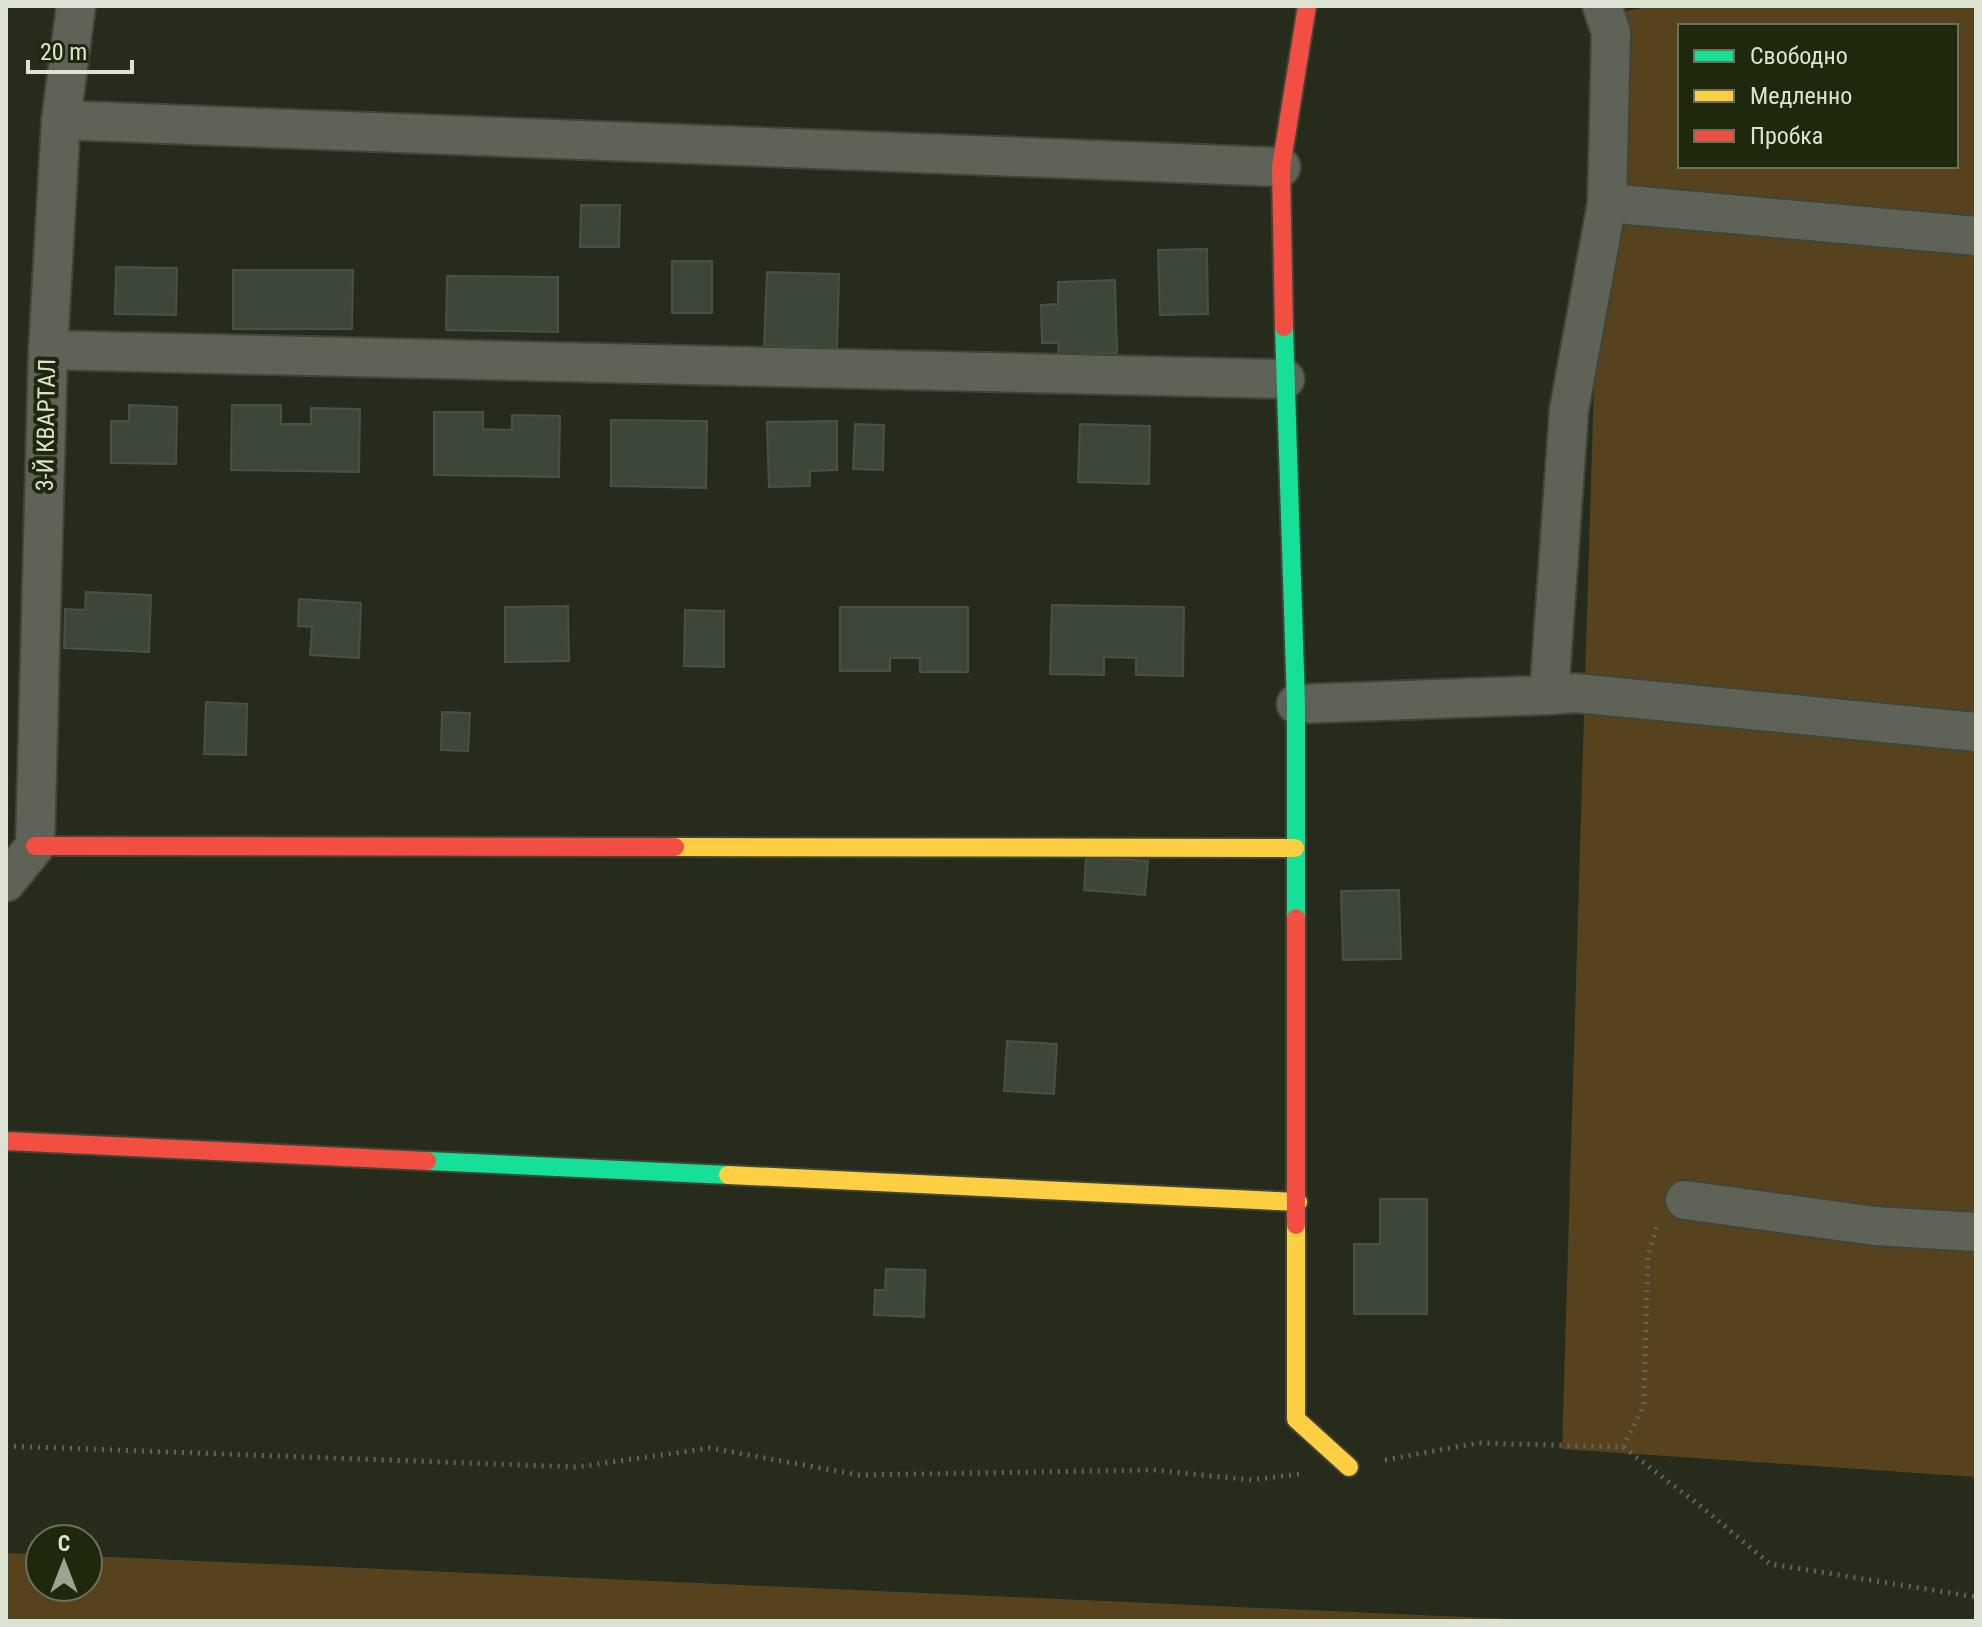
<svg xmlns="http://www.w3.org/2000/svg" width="1982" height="1627" viewBox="0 0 1982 1627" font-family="'Roboto Condensed',sans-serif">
<rect width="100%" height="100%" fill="#262b1c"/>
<g fill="#56421c" fill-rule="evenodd">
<path d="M 1653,6 L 1976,6 L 1976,1477 L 1562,1449 L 1605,15 ZM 1680,26 L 1956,26 L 1956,166 L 1680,166 Z"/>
<path d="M 6,1553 L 40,1554 L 40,1587 L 88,1587 L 88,1556 L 1557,1621 L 6,1621 Z"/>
</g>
<g fill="#3d4739" stroke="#495045" stroke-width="2">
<path d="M 581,205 L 620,205 L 619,247 L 580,247 Z"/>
<path d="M 1207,249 L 1208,314 L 1160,315 L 1158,250 Z"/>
<rect x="672" y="261" width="40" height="52"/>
<path d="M 116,267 L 177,268 L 176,315 L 115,314 Z"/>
<path d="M 233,270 L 353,270 L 352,329 L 233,329 Z"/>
<path d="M 767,272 L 839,274 L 837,348 L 764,346 Z"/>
<path d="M 447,276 L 558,277 L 558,332 L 446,330 Z"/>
<path d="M 1115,280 L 1117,353 L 1059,355 L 1058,343 L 1042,343 L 1041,305 L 1058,304 L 1058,282 Z"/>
<path d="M 129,405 L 177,407 L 176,464 L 111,463 L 111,421 L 129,421 Z"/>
<path d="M 232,405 L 281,405 L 281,424 L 311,424 L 311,408 L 360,409 L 359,472 L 231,470 Z"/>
<path d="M 434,412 L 483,412 L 483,429 L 512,430 L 512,415 L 560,416 L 559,477 L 434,475 Z"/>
<path d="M 611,420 L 707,421 L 706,488 L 611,486 Z"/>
<path d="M 837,421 L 837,470 L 810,471 L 810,486 L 769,487 L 767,422 Z"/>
<path d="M 855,424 L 884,425 L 883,470 L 853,469 Z"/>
<path d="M 1080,424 L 1150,426 L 1149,484 L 1078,482 Z"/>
<path d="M 86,592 L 151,595 L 149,652 L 64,648 L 65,609 L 85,610 Z"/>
<path d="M 299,599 L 361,603 L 359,658 L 310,655 L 312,627 L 298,626 Z"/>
<path d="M 1052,605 L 1184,607 L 1183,676 L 1136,675 L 1136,658 L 1104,657 L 1104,675 L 1050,674 Z"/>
<path d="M 568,606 L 569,661 L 505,662 L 505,607 Z"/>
<path d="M 840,607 L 968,607 L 968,672 L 920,672 L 920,658 L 890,658 L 890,671 L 840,671 Z"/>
<path d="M 685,610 L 724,611 L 724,667 L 684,666 Z"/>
<path d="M 206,702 L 247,704 L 246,755 L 204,754 Z"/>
<path d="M 442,712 L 470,713 L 468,751 L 441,750 Z"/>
<path d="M 1086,857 L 1148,861 L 1145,895 L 1084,890 Z"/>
<path d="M 1399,890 L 1401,959 L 1343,960 L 1341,891 Z"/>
<path d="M 1007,1041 L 1057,1044 L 1054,1094 L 1004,1091 Z"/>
<path d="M 1380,1199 L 1427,1199 L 1427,1314 L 1354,1314 L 1354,1244 L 1380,1244 Z"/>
<path d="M 886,1269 L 925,1270 L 924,1317 L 874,1315 L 875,1290 L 885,1290 Z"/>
</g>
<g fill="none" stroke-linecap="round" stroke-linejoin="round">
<g stroke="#404538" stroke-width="42">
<g id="street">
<path d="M 61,120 L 1281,167"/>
<path d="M 1607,203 L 1976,236"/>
<path d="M 48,350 L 1285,379"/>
<path d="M 1549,695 L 1576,693 L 1976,732"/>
<path d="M 1296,704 L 1549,695 L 1569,410 L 1607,203 L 1611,32 L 1602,6"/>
<path d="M 6,882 L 35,846 L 48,350 L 61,120 L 76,6"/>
<path d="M 1685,1200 L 1875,1226 L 1976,1232"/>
</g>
</g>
<g stroke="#404538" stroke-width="22">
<g id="fast">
<path d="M 1284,327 L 1296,704 L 1296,918"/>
<path d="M 427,1161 L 728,1175"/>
</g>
</g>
<g stroke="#404538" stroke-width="22">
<g id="slow">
<path d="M 675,847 L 1295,848"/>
<path d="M 728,1175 L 1298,1202"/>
<path d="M 1296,1225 L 1296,1419 L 1349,1467"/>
</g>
</g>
<g stroke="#404538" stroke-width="22">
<g id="jam">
<path d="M 1284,327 L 1281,167 L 1307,6"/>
<path d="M 35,846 L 675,847"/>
<path d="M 1296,918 L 1296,1225"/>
<path d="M 6,1141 L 427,1161"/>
</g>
</g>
<g stroke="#61655a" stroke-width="5" stroke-dasharray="2 6" stroke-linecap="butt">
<path d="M 6,1446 L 577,1467 L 710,1448 L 859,1475 L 1153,1470 L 1252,1480 L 1300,1474"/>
<path d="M 1623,1447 L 1644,1405 L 1648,1254 L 1658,1223"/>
<path d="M 1385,1460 L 1478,1443 L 1623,1447 L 1703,1508 L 1770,1564 L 1976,1597"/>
</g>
<use href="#street" stroke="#5e6257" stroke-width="38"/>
<use href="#fast" stroke="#16e098" stroke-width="18"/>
<use href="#slow" stroke="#ffcf43" stroke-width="18"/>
<use href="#jam" stroke="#f24e42" stroke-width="18"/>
</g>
<g text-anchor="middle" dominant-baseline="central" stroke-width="8" stroke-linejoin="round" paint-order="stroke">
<g font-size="24" fill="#dce3d2" stroke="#1f270d">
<text transform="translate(46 425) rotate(-89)">3-Й КВАРТАЛ</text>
</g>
</g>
<rect width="1982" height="1627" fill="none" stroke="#dce3d2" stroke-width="16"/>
<rect x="1678" y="24" width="280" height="144" fill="#1f270d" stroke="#6b725c" stroke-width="2"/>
<rect x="1694" y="50" width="40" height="12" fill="#16e098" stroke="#6b725c" stroke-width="2"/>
<text x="1750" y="64" font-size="24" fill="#dce3d2">Свободно</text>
<rect x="1694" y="90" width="40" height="12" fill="#ffcf43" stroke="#6b725c" stroke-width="2"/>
<text x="1750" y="104" font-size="24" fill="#dce3d2">Медленно</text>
<rect x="1694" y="130" width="40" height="12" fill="#f24e42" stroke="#6b725c" stroke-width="2"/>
<text x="1750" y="144" font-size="24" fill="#dce3d2">Пробка</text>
<g transform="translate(64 1563)"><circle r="38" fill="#1f270d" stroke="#6b725c" stroke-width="2"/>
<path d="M0-6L14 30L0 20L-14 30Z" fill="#9ca392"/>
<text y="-12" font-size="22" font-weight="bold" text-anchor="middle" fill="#dce3d2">С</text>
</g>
<path d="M28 60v12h104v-12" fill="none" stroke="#dce3d2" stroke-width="4"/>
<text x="40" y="60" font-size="24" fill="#dce3d2" stroke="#1f270d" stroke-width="6" paint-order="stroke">20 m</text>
</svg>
